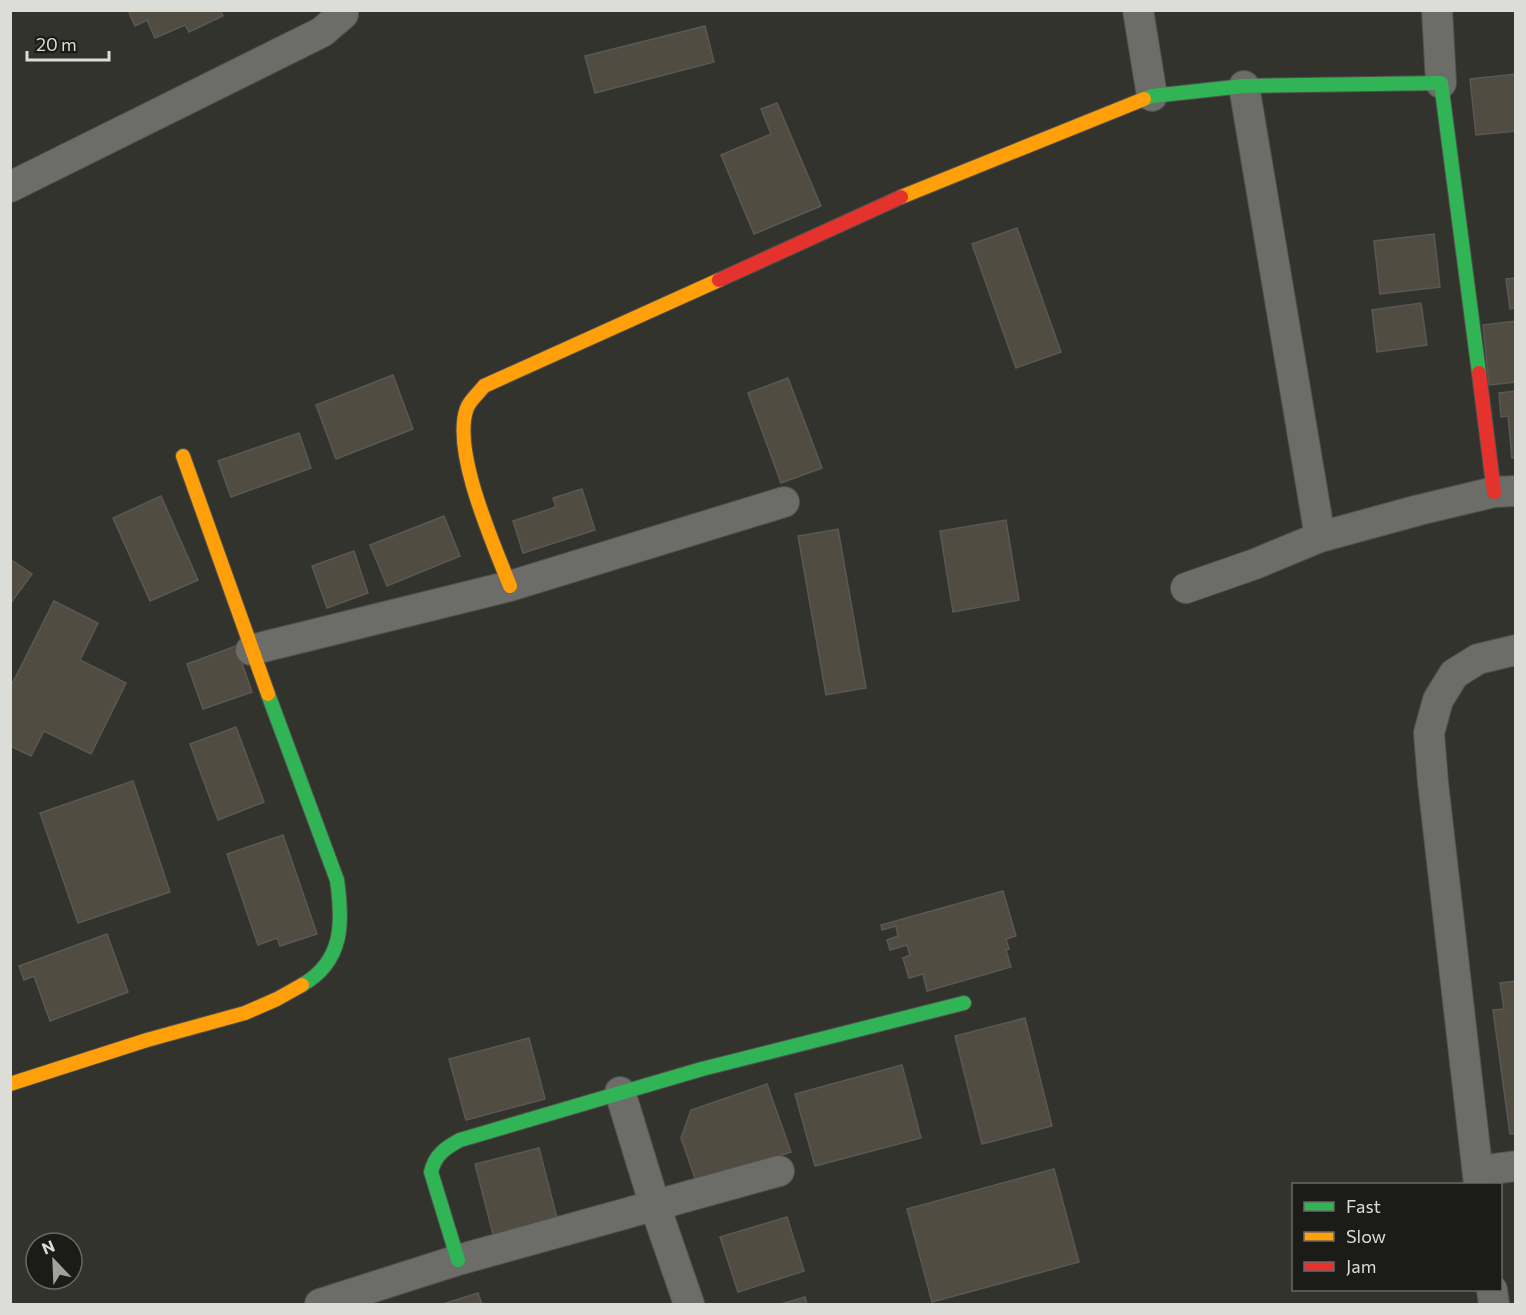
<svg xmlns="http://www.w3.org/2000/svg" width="1526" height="1315" viewBox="0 0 1526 1315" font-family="Commissioner,sans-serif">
<rect width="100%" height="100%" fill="#33332e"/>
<g fill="#514c41" stroke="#5a5854" stroke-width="1.5">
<path d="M 128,10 L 220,10 L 223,16 L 189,32 L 185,25 L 155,38 L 147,20 L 135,26 Z"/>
<path d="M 705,26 L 714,62 L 595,93 L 585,56 Z"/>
<path d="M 1516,74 L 1516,131 L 1476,135 L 1470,79 Z"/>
<path d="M 777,103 L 821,206 L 754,234 L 721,155 L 771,134 L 761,109 Z"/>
<path d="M 1017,228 L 1061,352 L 1016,368 L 972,244 Z"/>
<path d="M 1434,234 L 1440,287 L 1380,294 L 1374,241 Z"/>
<path d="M 1516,278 L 1516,308 L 1510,309 L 1506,279 Z"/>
<path d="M 1421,303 L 1427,345 L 1377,352 L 1372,310 Z"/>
<path d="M 1516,321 L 1516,382 L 1489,385 L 1483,325 Z"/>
<path d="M 393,375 L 413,429 L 336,459 L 316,405 Z"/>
<path d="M 788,378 L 822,468 L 781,483 L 748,393 Z"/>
<path d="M 1516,391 L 1516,458 L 1512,458 L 1508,416 L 1501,417 L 1499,393 Z"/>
<path d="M 299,433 L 311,468 L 231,497 L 218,461 Z"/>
<path d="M 582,489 L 595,530 L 523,553 L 513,521 L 556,507 L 553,498 Z"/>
<path d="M 161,496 L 198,580 L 150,601 L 113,518 Z"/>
<path d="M 444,516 L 460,556 L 387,586 L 370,545 Z"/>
<path d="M 1006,520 L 1019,600 L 953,612 L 940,531 Z"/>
<path d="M 838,529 L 866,688 L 826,695 L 798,536 Z"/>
<path d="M 354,551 L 368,593 L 327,608 L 312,566 Z"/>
<path d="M 10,559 L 32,574 L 10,604 Z"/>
<path d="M 54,601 L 98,623 L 80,660 L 126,683 L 91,754 L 44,731 L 31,756 L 10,746 L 10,688 Z"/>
<path d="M 236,646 L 252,692 L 203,709 L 187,664 Z"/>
<path d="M 236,727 L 264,802 L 218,820 L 190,744 Z"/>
<path d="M 133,781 L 170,892 L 78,923 L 40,813 Z"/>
<path d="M 283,835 L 317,934 L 280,946 L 277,938 L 258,945 L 227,854 Z"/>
<path d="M 1003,891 L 1016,936 L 1006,939 L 1009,949 L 1006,950 L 1011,967 L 927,991 L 923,974 L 909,978 L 903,958 L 910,955 L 907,945 L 890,950 L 887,940 L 898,936 L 896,926 L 882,930 L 881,925 Z"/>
<path d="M 107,934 L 128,992 L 50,1021 L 34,976 L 24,980 L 19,966 Z"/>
<path d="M 1516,981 L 1516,1134 L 1510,1134 L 1493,1010 L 1504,1009 L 1500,983 Z"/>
<path d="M 1025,1018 L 1052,1126 L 982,1144 L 955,1036 Z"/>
<path d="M 529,1038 L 545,1099 L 466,1120 L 449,1059 Z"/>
<path d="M 902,1065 L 921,1138 L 815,1166 L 795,1094 Z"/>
<path d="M 767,1084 L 791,1152 L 697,1184 L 681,1138 L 691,1110 Z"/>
<path d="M 539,1148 L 559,1226 L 495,1242 L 475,1164 Z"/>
<path d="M 1054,1169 L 1079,1262 L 932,1302 L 907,1209 Z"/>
<path d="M 787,1217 L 804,1271 L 738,1292 L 720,1237 Z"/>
<path d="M 478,1293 L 482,1304 L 443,1304 Z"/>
<path d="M 805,1297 L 807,1304 L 781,1304 Z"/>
</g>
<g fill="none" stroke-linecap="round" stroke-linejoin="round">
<g stroke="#51514d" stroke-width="32">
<g id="street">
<path d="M 1138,10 L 1152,96"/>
<path d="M 1437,10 L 1441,83"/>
<path d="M 1244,86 L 1320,537"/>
<path d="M 10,187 L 322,32 L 343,14 L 343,10"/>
<path d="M 1186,588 L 1255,564 L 1320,537 L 1419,510 L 1494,492 L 1516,491"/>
<path d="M 251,650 L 510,586 L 784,502"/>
<path d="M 620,1092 L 655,1206 L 689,1304"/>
<path d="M 1478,1171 L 1516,1166"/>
<path d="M 1479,1184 L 1433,783 L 1429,733 L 1438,700 L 1454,674 L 1478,659 L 1516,650"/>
<path d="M 1492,1290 L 1494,1304"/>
<path d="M 320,1304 L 458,1260 L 779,1171"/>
</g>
</g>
<g stroke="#51514d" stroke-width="16">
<g id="fast">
<path d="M 1144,99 L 1152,96 L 1244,86 L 1441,83 L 1479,373"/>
<path d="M 268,694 L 337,880 C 343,922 344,961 302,985"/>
<path d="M 458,1260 L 431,1172 C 435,1155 445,1148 460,1140 L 702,1069 L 964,1003"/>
</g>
</g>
<g stroke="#51514d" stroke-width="16">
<g id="slow">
<path d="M 901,197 L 1144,99"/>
<path d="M 183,456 L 268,694"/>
<path d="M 510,586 C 494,545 451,450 467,408 C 470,400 479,393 484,386 L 719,280"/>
<path d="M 10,1084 L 147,1040 L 245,1013 L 277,999 L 302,985"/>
</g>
</g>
<g stroke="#51514d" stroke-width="16">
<g id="jam">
<path d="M 719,280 L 901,197"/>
<path d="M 1479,373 L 1494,492"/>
</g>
</g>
<use href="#street" stroke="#6c6c69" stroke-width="30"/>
<use href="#fast" stroke="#30b455" stroke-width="14"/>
<use href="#slow" stroke="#ff9f0a" stroke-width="14"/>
<use href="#jam" stroke="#e5322d" stroke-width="14"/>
</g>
<rect width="1526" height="1315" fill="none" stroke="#dcddd8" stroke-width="24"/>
<rect x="1292" y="1183" width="210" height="108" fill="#1b1c18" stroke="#686965" stroke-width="1.5"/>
<rect x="1304" y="1202" width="30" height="9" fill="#30b455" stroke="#686965" stroke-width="1.5"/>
<text x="1346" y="1213" font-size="18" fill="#dcddd8">Fast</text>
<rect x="1304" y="1232" width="30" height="9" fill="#ff9f0a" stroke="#686965" stroke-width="1.5"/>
<text x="1346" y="1243" font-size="18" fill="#dcddd8">Slow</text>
<rect x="1304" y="1262" width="30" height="9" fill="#e5322d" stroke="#686965" stroke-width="1.5"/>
<text x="1346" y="1273" font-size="18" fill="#dcddd8">Jam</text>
<g transform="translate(54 1261) rotate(337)"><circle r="28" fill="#1b1c18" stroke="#686965" stroke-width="1.5"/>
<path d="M0-4.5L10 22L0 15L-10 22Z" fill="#a1a29c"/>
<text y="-9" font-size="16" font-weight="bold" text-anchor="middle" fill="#dcddd8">N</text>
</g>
<path d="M27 51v9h82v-9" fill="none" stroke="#dcddd8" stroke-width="3"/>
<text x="36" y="51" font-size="18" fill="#dcddd8" stroke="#1b1c18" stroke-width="4.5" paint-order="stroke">20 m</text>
</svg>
